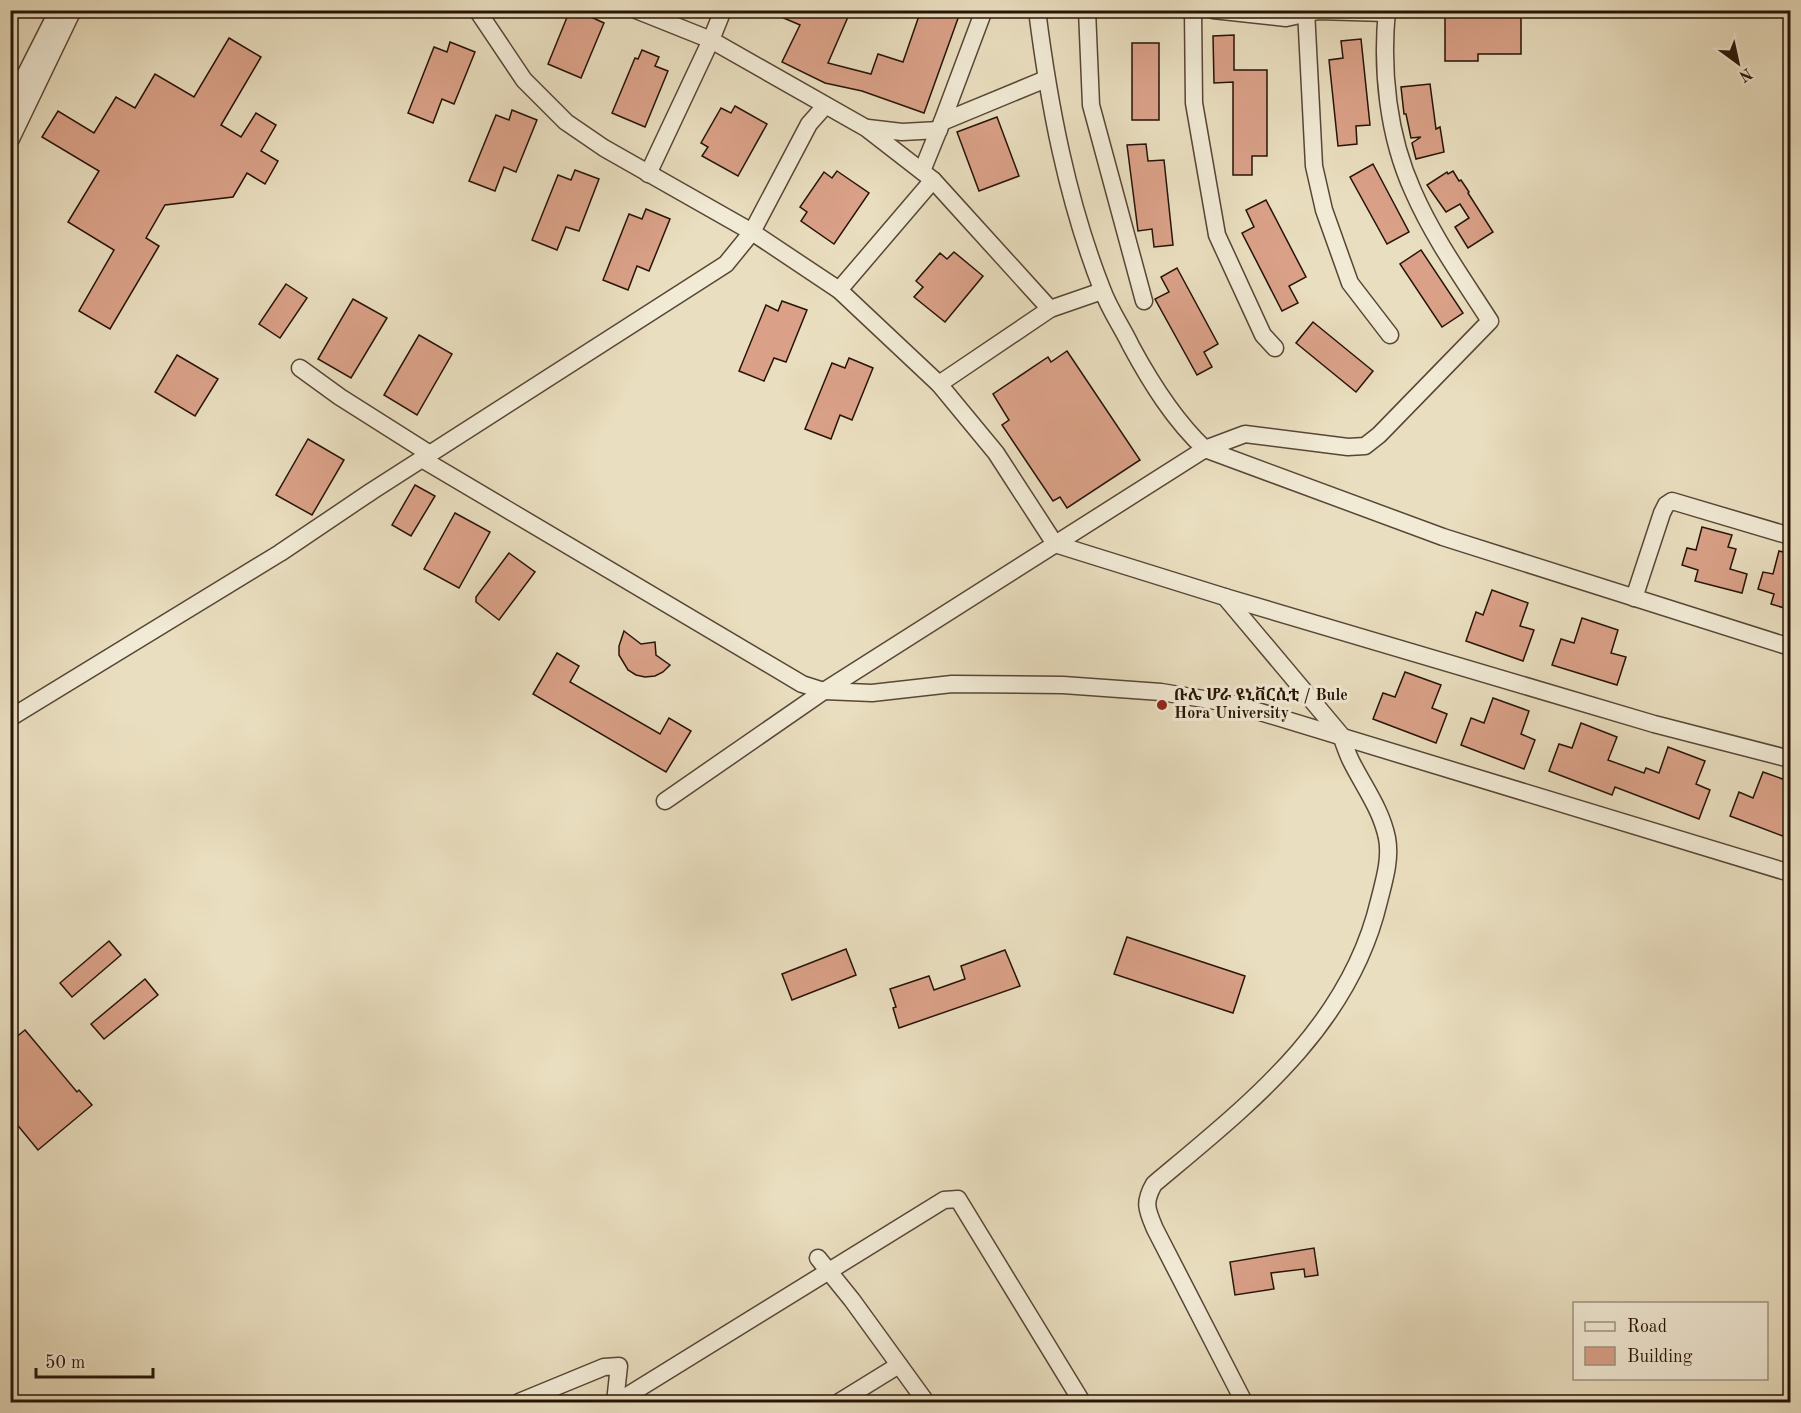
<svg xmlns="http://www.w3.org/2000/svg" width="1801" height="1413" viewBox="0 0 1801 1413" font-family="'Old Standard TT','Noto Serif Ethiopic',serif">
<rect width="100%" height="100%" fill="#e9debf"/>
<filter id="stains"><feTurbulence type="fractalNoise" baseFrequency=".00333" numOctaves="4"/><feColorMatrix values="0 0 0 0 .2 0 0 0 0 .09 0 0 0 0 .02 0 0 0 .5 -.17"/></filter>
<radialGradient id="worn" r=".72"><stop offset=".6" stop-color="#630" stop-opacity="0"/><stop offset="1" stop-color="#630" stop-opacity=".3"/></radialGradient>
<g fill="#daa188" stroke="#271307" stroke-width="1.5">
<path d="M 570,10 L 594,10 L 591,17 L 604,23 L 581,78 L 548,64 Z"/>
<path d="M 765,10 L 851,10 L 828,63 L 871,74 L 878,54 L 903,62 L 921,10 L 961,10 L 924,113 L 862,91 L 825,83 L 782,62 L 800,25 Z"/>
<path d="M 1445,10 L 1521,10 L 1521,54 L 1478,54 L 1478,61 L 1445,61 Z"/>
<path d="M 1234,35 L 1234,70 L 1267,70 L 1267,156 L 1252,156 L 1252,175 L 1233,175 L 1233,82 L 1214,83 L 1213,36 Z"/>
<path d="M 229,38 L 261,57 L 221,125 L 241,137 L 256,113 L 276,125 L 261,151 L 278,161 L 265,184 L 247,173 L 233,197 L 165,205 L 146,238 L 159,246 L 110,329 L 79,311 L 114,250 L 68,222 L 99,171 L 42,137 L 58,111 L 94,133 L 116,97 L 135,108 L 155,74 L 194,97 Z"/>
<path d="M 1361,39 L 1370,125 L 1356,126 L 1357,144 L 1338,146 L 1329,60 L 1343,58 L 1341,41 Z"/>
<path d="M 450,42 L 475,52 L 454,104 L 442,99 L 433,123 L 408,113 L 434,47 L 447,52 Z"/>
<rect x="1132" y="43" width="27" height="77"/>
<path d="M 642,50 L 659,57 L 655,66 L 668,71 L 645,127 L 612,113 L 635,58 L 638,59 Z"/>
<path d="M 1430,84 L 1436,129 L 1440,127 L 1444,152 L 1416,159 L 1412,143 L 1421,137 L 1411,138 L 1406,114 L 1404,114 L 1401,87 Z"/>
<path d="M 735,106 L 767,124 L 738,176 L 702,156 L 708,147 L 701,143 L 721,108 L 731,113 Z"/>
<path d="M 512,110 L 537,120 L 516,172 L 504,167 L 495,191 L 469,181 L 496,115 L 509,120 Z"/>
<path d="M 997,117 L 1019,176 L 979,191 L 957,132 Z"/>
<path d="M 1146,144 L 1148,161 L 1164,160 L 1173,245 L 1154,247 L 1152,229 L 1138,231 L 1127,145 Z"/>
<path d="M 1373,164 L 1409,232 L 1387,244 L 1350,177 Z"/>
<path d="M 575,170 L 599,179 L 579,231 L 566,227 L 557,250 L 532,240 L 558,175 L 571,180 Z"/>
<path d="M 837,171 L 869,193 L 834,244 L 801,221 L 807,212 L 800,207 L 824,172 L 832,178 Z"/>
<path d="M 1453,171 L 1459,181 L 1461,180 L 1469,192 L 1468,193 L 1493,232 L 1468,248 L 1455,227 L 1469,218 L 1460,204 L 1446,212 L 1427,185 L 1447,172 L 1448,174 Z"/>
<path d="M 1266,200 L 1306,277 L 1289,286 L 1298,303 L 1282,311 L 1242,233 L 1254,227 L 1246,210 Z"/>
<path d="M 646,209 L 670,219 L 649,271 L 637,266 L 628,290 L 603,280 L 629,214 L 642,219 Z"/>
<path d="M 1421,250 L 1463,313 L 1442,327 L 1400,264 Z"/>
<path d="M 954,252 L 983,276 L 945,322 L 914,297 L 923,287 L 916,281 L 940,253 L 947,259 Z"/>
<path d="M 1177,268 L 1218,344 L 1204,352 L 1212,367 L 1197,375 L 1155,299 L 1169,292 L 1161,277 Z"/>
<path d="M 286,284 L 307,298 L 280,338 L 259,324 Z"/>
<path d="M 353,299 L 387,318 L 351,378 L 318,359 Z"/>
<path d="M 782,301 L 807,310 L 786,362 L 774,358 L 764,381 L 739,371 L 766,305 L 778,311 Z"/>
<path d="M 1313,322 L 1373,371 L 1356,392 L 1296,343 Z"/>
<path d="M 419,335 L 452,354 L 417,415 L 384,395 Z"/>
<path d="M 1067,351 L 1140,460 L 1067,508 L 1060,497 L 1053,501 L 1002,425 L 1009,420 L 993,394 L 1048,357 L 1051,362 Z"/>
<path d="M 177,355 L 218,379 L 195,416 L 155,392 Z"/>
<path d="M 849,358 L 873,368 L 852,420 L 840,415 L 831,439 L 805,429 L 832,363 L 845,368 Z"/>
<path d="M 308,439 L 344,460 L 312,515 L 276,495 Z"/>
<path d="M 415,485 L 435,496 L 411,536 L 392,525 Z"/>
<path d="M 455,513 L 490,532 L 459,588 L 424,569 Z"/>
<path d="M 1702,527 L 1732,535 L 1728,547 L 1736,549 L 1730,569 L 1747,574 L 1742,593 L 1695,581 L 1698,570 L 1682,565 L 1687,548 L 1696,550 Z"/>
<path d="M 1779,551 L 1791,554 L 1791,610 L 1771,604 L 1774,594 L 1758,589 L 1763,572 L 1773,574 Z"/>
<path d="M 509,553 L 535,572 L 499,620 L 476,602 L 476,597 Z"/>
<path d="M 1492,590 L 1528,603 L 1520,626 L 1534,630 L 1523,661 L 1466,641 L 1476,612 L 1483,615 Z"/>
<path d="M 1582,618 L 1618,630 L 1611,653 L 1626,657 L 1617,685 L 1552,665 L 1561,639 L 1574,643 Z"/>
<path d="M 624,631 L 641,644 L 655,642 L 656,655 L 670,665 L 663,672 L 655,676 L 645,677 L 636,675 L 628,670 L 619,655 L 619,646 Z"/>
<path d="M 557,653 L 579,666 L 570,682 L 660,734 L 669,718 L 691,731 L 666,772 L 533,694 Z"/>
<path d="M 1405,672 L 1441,685 L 1432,708 L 1447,714 L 1436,743 L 1373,719 L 1383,693 L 1395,697 Z"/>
<path d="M 1493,698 L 1529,711 L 1521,734 L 1535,740 L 1524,769 L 1461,745 L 1471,718 L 1484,723 Z"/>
<path d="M 1581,723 L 1617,737 L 1608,760 L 1644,773 L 1646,768 L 1659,773 L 1668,747 L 1705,761 L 1696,784 L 1710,790 L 1699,819 L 1615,787 L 1612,795 L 1549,771 L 1559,744 L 1572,748 Z"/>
<path d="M 1763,772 L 1791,782 L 1791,792 L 1785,806 L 1791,809 L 1791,831 L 1788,838 L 1730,816 L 1739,792 L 1753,798 Z"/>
<path d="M 1127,937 L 1245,976 L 1233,1013 L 1114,974 Z"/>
<path d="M 109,941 L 121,955 L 72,997 L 60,983 Z"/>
<path d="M 846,949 L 856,975 L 792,1000 L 782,974 Z"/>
<path d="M 1005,950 L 1020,986 L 899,1028 L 893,1008 L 896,1007 L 890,989 L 929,976 L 934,990 L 965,979 L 961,966 Z"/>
<path d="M 145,979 L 158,995 L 104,1039 L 91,1024 Z"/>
<path d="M 25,1030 L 77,1092 L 79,1090 L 92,1105 L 38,1150 L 10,1116 L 10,1042 Z"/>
<path d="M 1314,1248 L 1318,1275 L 1305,1277 L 1304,1269 L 1271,1273 L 1274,1289 L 1235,1295 L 1230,1262 Z"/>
</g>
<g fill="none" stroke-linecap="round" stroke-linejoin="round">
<g stroke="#584635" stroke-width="19">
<g id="minor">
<path d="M 477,10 L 524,80 L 566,122 L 604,148 L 752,232 L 839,290 L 939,384 L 996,453 L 1055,544 L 1225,597 L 1341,735 C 1344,744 1347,753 1351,761 C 1364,787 1381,809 1387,838 C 1391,859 1384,881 1379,901 C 1349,1028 1248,1105 1154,1184 C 1143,1203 1147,1210 1155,1229 L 1244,1402"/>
<path d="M 636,10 L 711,40 L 866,128 L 933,180 L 1050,309"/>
<path d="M 1037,10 C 1049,105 1067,200 1102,289 C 1109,309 1122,327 1131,346 C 1151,383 1174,420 1205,449 L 1245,434 L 1348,447 L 1365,446 L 1379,435 L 1490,321 C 1463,279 1433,237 1413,191 C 1388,136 1381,70 1387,10"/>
<path d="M 1087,10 L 1091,105 L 1144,301"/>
<path d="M 1193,10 L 1194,103 L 1217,235 L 1263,335 L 1275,348"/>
<path d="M 1213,10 L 1286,18 L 1318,11 L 1386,13"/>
<path d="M 1306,10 L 1314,166 L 1324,210 L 1350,283 L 1390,335"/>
<path d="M 10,105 L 58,10"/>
<path d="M 942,122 L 984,10"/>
<path d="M 868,128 L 902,132 L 939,130"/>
<path d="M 10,141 L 73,10"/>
<path d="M 922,171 L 942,122 L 1046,79"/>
<path d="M 648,174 L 711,40 L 723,10"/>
<path d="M 839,290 L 933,180"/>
<path d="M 300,368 L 340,397 L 430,454"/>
<path d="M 939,384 L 1050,309 L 1102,291"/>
<path d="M 422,459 L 802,684 L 824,691 L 872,693 L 952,684 L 1063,685 L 1161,692 L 1234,704 L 1790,873"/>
<path d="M 1225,597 L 1654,724 L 1790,759"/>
<path d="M 1634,598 L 1662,513 L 1666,505 L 1672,501 L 1790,536"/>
<path d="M 10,718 L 280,553 L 372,491 L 726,264 L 752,232 L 809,124 L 825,106"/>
<path d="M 665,801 L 824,691 L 1205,449 L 1443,537 L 1790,647"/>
<path d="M 818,1258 L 852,1300 L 926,1402"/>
<path d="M 519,1402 L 604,1367 L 619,1366 L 615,1402"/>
<path d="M 617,1402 L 944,1200 L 958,1199 L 1082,1402"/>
<path d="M 839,1402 L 899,1365"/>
</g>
</g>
<use href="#minor" stroke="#f1ead5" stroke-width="16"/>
</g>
<circle fill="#8f2418" stroke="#f1ead5" stroke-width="2" cx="1162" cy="705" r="6"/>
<g text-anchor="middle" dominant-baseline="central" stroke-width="6" stroke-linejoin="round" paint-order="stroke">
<g font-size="16" font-weight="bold" fill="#271307" stroke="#f1ead5" text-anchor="start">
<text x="1174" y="696">ቡሌ ሆራ ዩኒቨርሲቲ / Bule<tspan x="1174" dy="18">Hora University</tspan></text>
</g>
</g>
<rect width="1801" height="1413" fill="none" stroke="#e9debf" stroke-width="36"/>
<rect x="12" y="12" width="1777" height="1389" fill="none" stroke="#271307" stroke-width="3"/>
<rect x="18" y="18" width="1765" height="1377" fill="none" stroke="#271307" stroke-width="1.5"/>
<rect x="1573" y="1302" width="195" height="78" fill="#f1ead5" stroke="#a09483" stroke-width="1.5"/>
<rect x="1585" y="1322" width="30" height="9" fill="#f1ead5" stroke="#a09483" stroke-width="1.5"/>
<text x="1627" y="1332" font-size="18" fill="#271307">Road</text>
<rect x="1585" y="1347" width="30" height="18" fill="#daa188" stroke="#a09483" stroke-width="1.5"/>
<text x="1627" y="1362" font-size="18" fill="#271307">Building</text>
<g transform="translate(1738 63) rotate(147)" stroke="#f1ead5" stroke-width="4.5" paint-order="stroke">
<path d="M0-4.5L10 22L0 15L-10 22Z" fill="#271307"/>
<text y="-9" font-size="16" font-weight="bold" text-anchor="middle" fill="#271307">N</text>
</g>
<path d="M36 1368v9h117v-9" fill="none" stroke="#271307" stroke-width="3"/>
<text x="45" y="1368" font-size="18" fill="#271307" stroke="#f1ead5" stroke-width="4.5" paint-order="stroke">50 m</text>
<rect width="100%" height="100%" filter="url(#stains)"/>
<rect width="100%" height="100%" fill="url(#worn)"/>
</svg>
